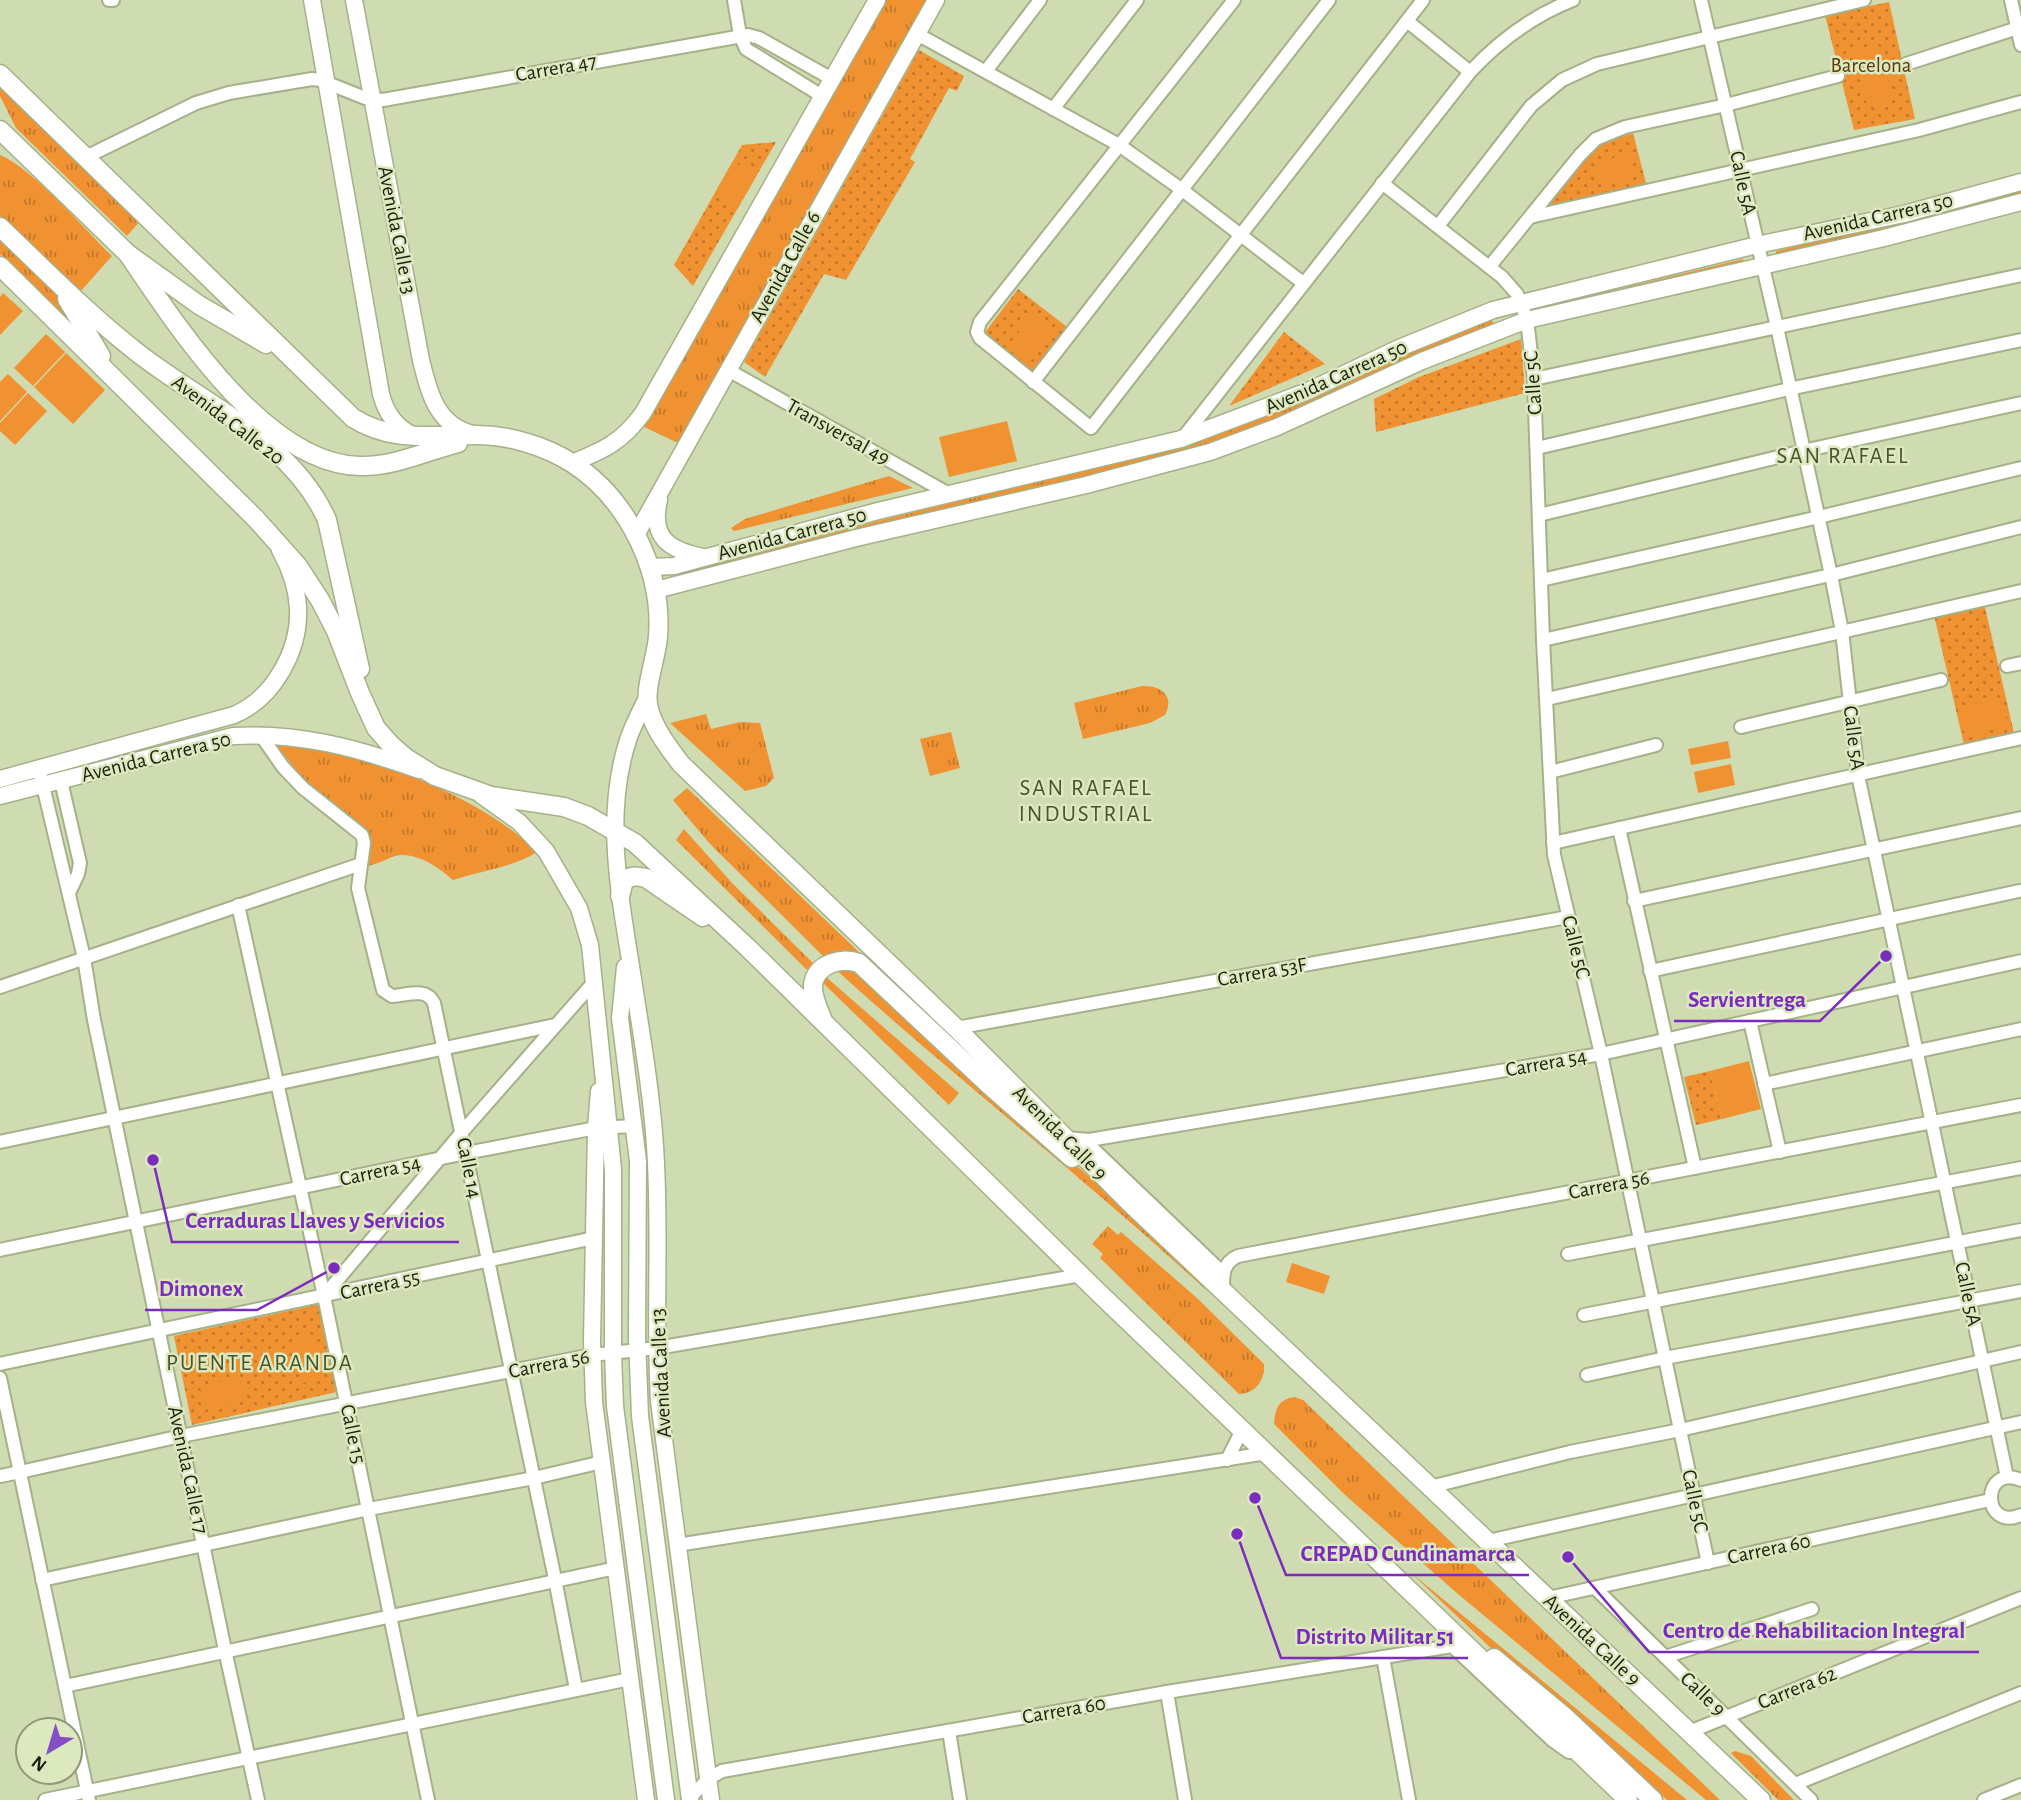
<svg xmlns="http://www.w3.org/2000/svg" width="2021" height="1800" viewBox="0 0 2021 1800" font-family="'Alegreya Sans',sans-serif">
<defs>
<pattern id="grass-tufts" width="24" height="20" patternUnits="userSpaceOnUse" patternTransform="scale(1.75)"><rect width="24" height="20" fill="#f09232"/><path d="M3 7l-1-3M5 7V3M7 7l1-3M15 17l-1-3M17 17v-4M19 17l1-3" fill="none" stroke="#c27729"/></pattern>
<pattern id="park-dots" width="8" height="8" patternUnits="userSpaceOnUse" patternTransform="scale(1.75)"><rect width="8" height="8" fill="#f09232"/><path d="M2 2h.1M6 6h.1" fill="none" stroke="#c27729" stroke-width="1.8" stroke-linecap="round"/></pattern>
</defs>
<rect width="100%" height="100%" fill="#cfdbb1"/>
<g fill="url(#grass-tufts)">
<path d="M 885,0 L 929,0 L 678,443 L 642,426 Z"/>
<path d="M 0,82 L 140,221 L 127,236 L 16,128 L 0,96 Z"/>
<path d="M 0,155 C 35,170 83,228 112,256 L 80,292 L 0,216 Z"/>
<path d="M 2021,191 L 2021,198 L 1777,257 L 1776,251 Z"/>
<path d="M 0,235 L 53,285 L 83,335 L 0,254 Z"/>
<path d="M 1743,259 L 1744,265 L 1564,307 L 1565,302 Z"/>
<path d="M 1492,320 L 1495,326 L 1367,382 L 1205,449 L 684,579 L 682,572 L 886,519 L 1202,441 L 1323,394 L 1423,347 Z"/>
<path d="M 889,476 L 913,488 L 734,531 L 731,528 L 745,519 Z"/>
<path d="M 1142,686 C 1161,685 1175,696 1165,715 L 1150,723 L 1083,739 L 1074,703 Z"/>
<path d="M 706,714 L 711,729 L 740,722 L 760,723 L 774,778 L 766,786 L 745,791 L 670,723 Z"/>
<path d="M 951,732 L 960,768 L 930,776 L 920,739 Z"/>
<path d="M 289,744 C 367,753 481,796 537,852 C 514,867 480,871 453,880 C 439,868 416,851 395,856 C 386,859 378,864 368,866 L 369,841 L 365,829 L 332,804 L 302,777 L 276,745 Z"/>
<path d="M 687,788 L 862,955 L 840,952 L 823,956 L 710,844 L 673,800 Z"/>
<path d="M 684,829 L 733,884 L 813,963 L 807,970 L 676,840 Z"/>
<path d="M 833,967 L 852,968 C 905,1016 957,1064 1011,1110 C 1079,1168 1148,1224 1207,1291 C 1086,1179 955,1078 833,967 Z"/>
<path d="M 826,977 L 959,1093 L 949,1105 L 823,983 Z"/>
<path d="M 1108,1226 L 1118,1235 L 1121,1232 L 1197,1298 L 1264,1364 C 1265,1380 1256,1393 1239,1394 L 1100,1258 L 1103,1254 L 1092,1244 Z"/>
<path d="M 1295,1397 L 1303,1400 L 1720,1800 L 1706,1800 L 1458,1594 L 1345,1495 L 1274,1424 C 1275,1409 1278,1399 1295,1397 Z"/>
<path d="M 1410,1572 L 1687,1800 L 1667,1800 L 1611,1747 L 1493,1650 Z"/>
<path d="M 1735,1751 L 1751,1756 L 1794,1800 L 1778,1800 L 1731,1753 Z"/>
</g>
<g fill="url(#park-dots)">
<path d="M 1889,2 L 1915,119 L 1854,130 L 1825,15 Z"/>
<path d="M 919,50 L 964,76 L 957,91 L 949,88 L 910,159 L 915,162 L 846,280 L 824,274 L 765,377 L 744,362 Z"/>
<path d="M 1633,133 L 1646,183 L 1539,211 L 1598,145 Z"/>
<path d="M 776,142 L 693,286 L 674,265 L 742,145 Z"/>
<path d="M 1018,289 L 1067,327 L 1031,373 L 983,335 Z"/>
<path d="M 1284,332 L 1325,364 L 1229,406 Z"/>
<path d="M 1521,339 L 1525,393 L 1376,432 L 1374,399 L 1419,377 Z"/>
<path d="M 1984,603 L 2014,733 L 1964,745 L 1934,615 Z"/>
<path d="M 1710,1071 L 1722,1119 L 1696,1125 L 1684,1077 Z"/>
<path d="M 325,1303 L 341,1391 L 192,1425 L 174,1336 Z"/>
</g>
<g fill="#f09232">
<path d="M 1879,45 L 1893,99 L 1867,106 L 1853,52 Z"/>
<path d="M 1627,151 L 1637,173 L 1603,189 L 1593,168 Z"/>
<path d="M 733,161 L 757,175 L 737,209 L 714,195 Z"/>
<path d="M 3,293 L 23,311 L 0,335 L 0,297 Z"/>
<path d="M 1033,314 L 1054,330 L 1029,364 L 1007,347 Z"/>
<path d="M 46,334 L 65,352 L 33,386 L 14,368 Z"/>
<path d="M 66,353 L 105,390 L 73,424 L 34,387 Z"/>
<path d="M 8,374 L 27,392 L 0,421 L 0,382 Z"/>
<path d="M 28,393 L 47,411 L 15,445 L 0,431 L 0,423 Z"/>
<path d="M 1007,421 L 1017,461 L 949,477 L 939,437 Z"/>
<path d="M 2001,697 L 2008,725 L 1965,736 L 1958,707 Z"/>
<path d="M 1728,741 L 1731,758 L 1691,765 L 1688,749 Z"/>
<path d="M 1731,764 L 1735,785 L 1698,793 L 1694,772 Z"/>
<path d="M 1749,1061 L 1761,1109 L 1722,1119 L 1710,1071 Z"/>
<path d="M 1292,1263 L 1330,1276 L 1324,1294 L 1286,1282 Z"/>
<path d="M 315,1334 L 322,1380 L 301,1383 L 294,1337 Z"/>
<path d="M 242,1377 L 247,1400 L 205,1410 L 200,1386 Z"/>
</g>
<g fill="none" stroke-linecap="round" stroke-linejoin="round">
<g stroke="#a5b188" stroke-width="16">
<g id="minor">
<path d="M 109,0 L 113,0"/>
<path d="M 734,0 L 740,35 L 746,49 L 822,96"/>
<path d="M 1234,0 L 980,322 L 977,332 L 980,338 L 1091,428 L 1423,0"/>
<path d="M 1701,0 L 1777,327 L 1831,575 L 1842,631 L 1858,775 L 2007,1477"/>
<path d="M 2011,0 L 2021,45"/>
<path d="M 1407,21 L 1470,72"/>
<path d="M 917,34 L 1119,145 L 1181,189 L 1303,283"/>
<path d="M 1906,64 L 2021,27"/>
<path d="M 986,71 L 1040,0"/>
<path d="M 1053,109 L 1137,0"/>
<path d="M 86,157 L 196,103 L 229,93 L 312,79 L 320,80 L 365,98 L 383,100 L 748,35 L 759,38 L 832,79"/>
<path d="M 1382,183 L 1502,277 L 1517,294 L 1527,320 L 1534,379 L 1543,640 L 1554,855 L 1601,1054 L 1708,1563"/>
<path d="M 1530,217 L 1919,130 L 2021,102"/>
<path d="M 1438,226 L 1531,106 L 1562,80 L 1597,64 L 1864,0"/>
<path d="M 1490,266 L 1580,155 L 1596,139 L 1625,127 L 1726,105 L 1838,76"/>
<path d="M 728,370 L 949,494"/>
<path d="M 1534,379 L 2021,275"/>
<path d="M 1033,382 L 1329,0"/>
<path d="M 1182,439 L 1470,72 C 1500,40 1532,16 1573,0"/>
<path d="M 1537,448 L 1789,389 L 2021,340"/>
<path d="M 1539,515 L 1803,451 L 2021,403"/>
<path d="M 1541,580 L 1819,517 L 2021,468"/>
<path d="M 1543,640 L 1839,573 L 2021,527"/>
<path d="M 2007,666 L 2021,663"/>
<path d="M 1547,699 L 2021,591"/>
<path d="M 1741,727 L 1941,680"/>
<path d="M 260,734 L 283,767 L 303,788 L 362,835 L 364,843 L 358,888 L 383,990 L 392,996 C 408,995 426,987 434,1003 L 555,1579 L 576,1689"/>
<path d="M 39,769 L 84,958 L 94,1020 L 225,1650 L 258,1800"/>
<path d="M 1550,772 L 1656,745"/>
<path d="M 61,781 L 80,863 L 78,874 L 69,893"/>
<path d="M 1619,828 L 1695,1168"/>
<path d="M 1553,843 L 2021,738"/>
<path d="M 1634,901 L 2021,818"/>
<path d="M 238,905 L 324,1296 L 428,1800"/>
<path d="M 1650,971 L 2019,891"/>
<path d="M 0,987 L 361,864"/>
<path d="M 1750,1021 L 1780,1152"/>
<path d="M 956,1028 L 1568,917"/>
<path d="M 1764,1084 L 2021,1029"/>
<path d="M 1066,1138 L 1089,1140 L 1601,1054 L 2021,961"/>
<path d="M 1085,1141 L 1223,1273"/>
<path d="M 0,1142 L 555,1025"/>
<path d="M 0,1250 L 466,1153 L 596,1128 L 634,1126"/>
<path d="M 1568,1254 L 2021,1168"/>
<path d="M 1223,1291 C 1223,1276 1222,1263 1238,1256 L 2021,1105"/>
<path d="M 324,1296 L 462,1132 L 594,982"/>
<path d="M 1584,1315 L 2021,1230"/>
<path d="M 0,1364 L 594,1238"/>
<path d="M 1587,1375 L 1665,1358 L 2021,1291"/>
<path d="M 0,1378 L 89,1800"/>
<path d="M 1227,1460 L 1242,1430"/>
<path d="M 20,1472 L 181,1436 L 592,1355 L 657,1348 L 1081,1275"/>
<path d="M 0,1476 L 20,1472"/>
<path d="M 2021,1480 C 1981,1463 1981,1532 2021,1515"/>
<path d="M 1430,1487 L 1570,1452 L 1680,1430 L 2021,1352"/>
<path d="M 1488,1541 L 2021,1422"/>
<path d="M 677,1545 L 1267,1453"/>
<path d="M 42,1580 L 369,1509 L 534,1478 L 602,1462"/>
<path d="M 1595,1588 L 1811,1800"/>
<path d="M 1548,1598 L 1990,1500"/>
<path d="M 1383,1657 L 1409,1800"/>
<path d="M 1665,1657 L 1812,1609"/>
<path d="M 65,1686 L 616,1568"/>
<path d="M 1167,1692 L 1185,1800"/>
<path d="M 949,1731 L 960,1800"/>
<path d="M 1689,1732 L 2021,1598"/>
<path d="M 1795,1784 L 2021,1693"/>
<path d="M 45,1800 L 630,1679"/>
<path d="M 688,1800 L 708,1779 L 722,1771 L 1167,1692 L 1452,1646 L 1552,1740 L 1569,1752"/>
<path d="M 1984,1800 L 2021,1785"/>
</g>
</g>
<g stroke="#a5b188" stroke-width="19">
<g id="major">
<path d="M 312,0 L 381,394 C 386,414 396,427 414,436"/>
<path d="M 354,0 L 421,360 C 429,392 436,425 473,434"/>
<path d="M 572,463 C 604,450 622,442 643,413 L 877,0"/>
<path d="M 659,500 C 650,538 669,550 703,557"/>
<path d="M 636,535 L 936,0"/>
<path d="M 649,567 L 674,566 L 878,511 L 1181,439 L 1308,391 L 1399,348 L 1493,310 L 1757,245 L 1904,214 L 2021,182"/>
<path d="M 656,590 L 856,538 L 1086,485 L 1210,452 L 1277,427 L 1422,361 L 1527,320 L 1884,238 L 2021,202"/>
<path d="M 648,696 C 641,710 633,725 628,740 C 604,814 619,892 631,966 C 640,1026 651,1086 655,1146 C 661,1231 654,1316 659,1401 L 711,1800"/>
<path d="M 0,779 L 234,715 C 274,698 300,650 298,608 C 297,587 290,568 280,550"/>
<path d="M 481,795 L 519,822 L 546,851 L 579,908 L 590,945 L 613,1169 L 613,1353 L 615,1406 L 666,1800"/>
<path d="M 0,796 L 233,736 C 298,732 357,748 419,770"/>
<path d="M 625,967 L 620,1018 L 638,1161 L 637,1338 L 640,1416 L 690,1800"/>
<path d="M 599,1091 L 596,1128 L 592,1341 L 594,1402 L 646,1800"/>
</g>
</g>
<g stroke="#a5b188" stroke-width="21">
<g id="highway">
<path d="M 0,74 L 353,418 C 393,443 432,435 476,435 C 509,435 545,446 572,463 C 628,499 663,571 658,636 C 657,657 643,690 649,709 C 654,729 669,748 681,764 L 956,1028 L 1130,1203 L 1761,1800"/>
<path d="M 0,130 L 128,254 L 199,305 L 266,344"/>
<path d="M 0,227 C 44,269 86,312 134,350 C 199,402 292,440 327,520 L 360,669"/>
<path d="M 128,254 C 176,325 266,465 360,466 C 394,467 426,451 458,443"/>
<path d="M 0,266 L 256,519 L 298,566 L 320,600 L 336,631 L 360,693 L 376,728 L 390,744 L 406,758 L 435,776 L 491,796 L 564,807 L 588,816 L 635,843 L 747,947 L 1100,1294 L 1628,1800"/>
<path d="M 67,299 L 101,356"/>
<path d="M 620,896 L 624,881 C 631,875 637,876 646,878 L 703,917"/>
<path d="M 822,1018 C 818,1008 812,996 813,985 C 816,963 842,957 859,963 L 988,1084 L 1072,1158"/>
<path d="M 1494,1658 L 1565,1717 L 1653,1800"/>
</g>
</g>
<use href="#minor" stroke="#fff" stroke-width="12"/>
<use href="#major" stroke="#fff" stroke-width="16"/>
<use href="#highway" stroke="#fff" stroke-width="18"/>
</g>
<g text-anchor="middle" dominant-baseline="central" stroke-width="5" stroke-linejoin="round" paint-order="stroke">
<g font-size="21" fill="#633a10" stroke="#dce8bd">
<text x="1871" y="65">Barcelona</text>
</g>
<g font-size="21" fill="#1c2011" stroke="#dce8bd">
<text transform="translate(556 68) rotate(-10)">Carrera 47</text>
<text transform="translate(1743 183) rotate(78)">Calle 5A</text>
<text transform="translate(1878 217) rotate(-13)">Avenida Carrera 50</text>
<text transform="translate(397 230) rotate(79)">Avenida Calle 13</text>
<text transform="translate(785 267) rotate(-61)">Avenida Calle 6</text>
<text transform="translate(1336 377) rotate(-24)">Avenida Carrera 50</text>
<text transform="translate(1533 383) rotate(-94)">Calle 5C</text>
<text transform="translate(228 420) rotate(37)">Avenida Calle 20</text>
<text transform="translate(838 432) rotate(29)">Transversal 49</text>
<text transform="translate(792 534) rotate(-15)">Avenida Carrera 50</text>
<text transform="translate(1854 738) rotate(83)">Calle 5A</text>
<text transform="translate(156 757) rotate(-14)">Avenida Carrera 50</text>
<text transform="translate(1576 947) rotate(76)">Calle 5C</text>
<text transform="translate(1262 972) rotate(-10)">Carrera 53F</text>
<text transform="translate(1546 1063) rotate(-10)">Carrera 54</text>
<text transform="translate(1060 1133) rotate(45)">Avenida Calle 9</text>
<text transform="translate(469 1168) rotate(79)">Calle 14</text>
<text transform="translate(380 1171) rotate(-12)">Carrera 54</text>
<text transform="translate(1609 1185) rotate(-11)">Carrera 56</text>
<text transform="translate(380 1285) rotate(-12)">Carrera 55</text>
<text transform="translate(1968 1294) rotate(78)">Calle 5A</text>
<text transform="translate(549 1364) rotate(-11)">Carrera 56</text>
<text transform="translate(661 1373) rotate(-93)">Avenida Calle 13</text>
<text transform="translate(353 1434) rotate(78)">Calle 15</text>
<text transform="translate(188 1470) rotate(78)">Avenida Calle 17</text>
<text transform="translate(1695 1501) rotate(78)">Calle 5C</text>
<text transform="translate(1769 1549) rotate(-12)">Carrera 60</text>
<text transform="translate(1592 1640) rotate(43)">Avenida Calle 9</text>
<text transform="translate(1797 1688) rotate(-22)">Carrera 62</text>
<text transform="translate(1703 1694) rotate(44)">Calle 9</text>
<text transform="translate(1064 1710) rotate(-10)">Carrera 60</text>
</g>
<g font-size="23" letter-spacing="2" fill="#4a542f" stroke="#dce8bd">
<text x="1843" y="456">SAN RAFAEL</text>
<text x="1086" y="788">SAN RAFAEL<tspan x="1086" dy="26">INDUSTRIAL</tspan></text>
<text x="260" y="1363">PUENTE ARANDA</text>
</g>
</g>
<path fill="none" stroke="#7b2cbf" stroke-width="2.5" d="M1886 956L1820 1021H1674M153 1160L172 1242H459M334 1268L257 1310H145M1255 1498L1286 1575H1529M1568 1557L1649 1652H1979M1237 1534L1281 1658H1468"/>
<g fill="#7b2cbf" stroke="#dce8bd" stroke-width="2.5">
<circle cx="1886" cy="956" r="7"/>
<circle cx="153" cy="1160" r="7"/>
<circle cx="334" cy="1268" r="7"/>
<circle cx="1255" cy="1498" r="7"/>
<circle cx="1568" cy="1557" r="7"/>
<circle cx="1237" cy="1534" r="7"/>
</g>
<g font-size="23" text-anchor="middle" font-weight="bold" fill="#7b2cbf" stroke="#dce8bd" stroke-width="5" stroke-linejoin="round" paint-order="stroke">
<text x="1747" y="1007">Servientrega</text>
<text x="315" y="1228">Cerraduras Llaves y Servicios</text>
<text x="201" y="1296">Dimonex</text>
<text x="1408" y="1561">CREPAD Cundinamarca</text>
<text x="1814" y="1638">Centro de Rehabilitacion Integral</text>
<text x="1375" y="1644">Distrito Militar 51</text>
</g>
<g transform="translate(49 1751) rotate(218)"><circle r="33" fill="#dce8bd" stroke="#8f9878" stroke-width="2"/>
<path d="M0-5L12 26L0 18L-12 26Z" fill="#8550c7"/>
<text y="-10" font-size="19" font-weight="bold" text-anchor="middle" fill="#1c2011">N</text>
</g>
</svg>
